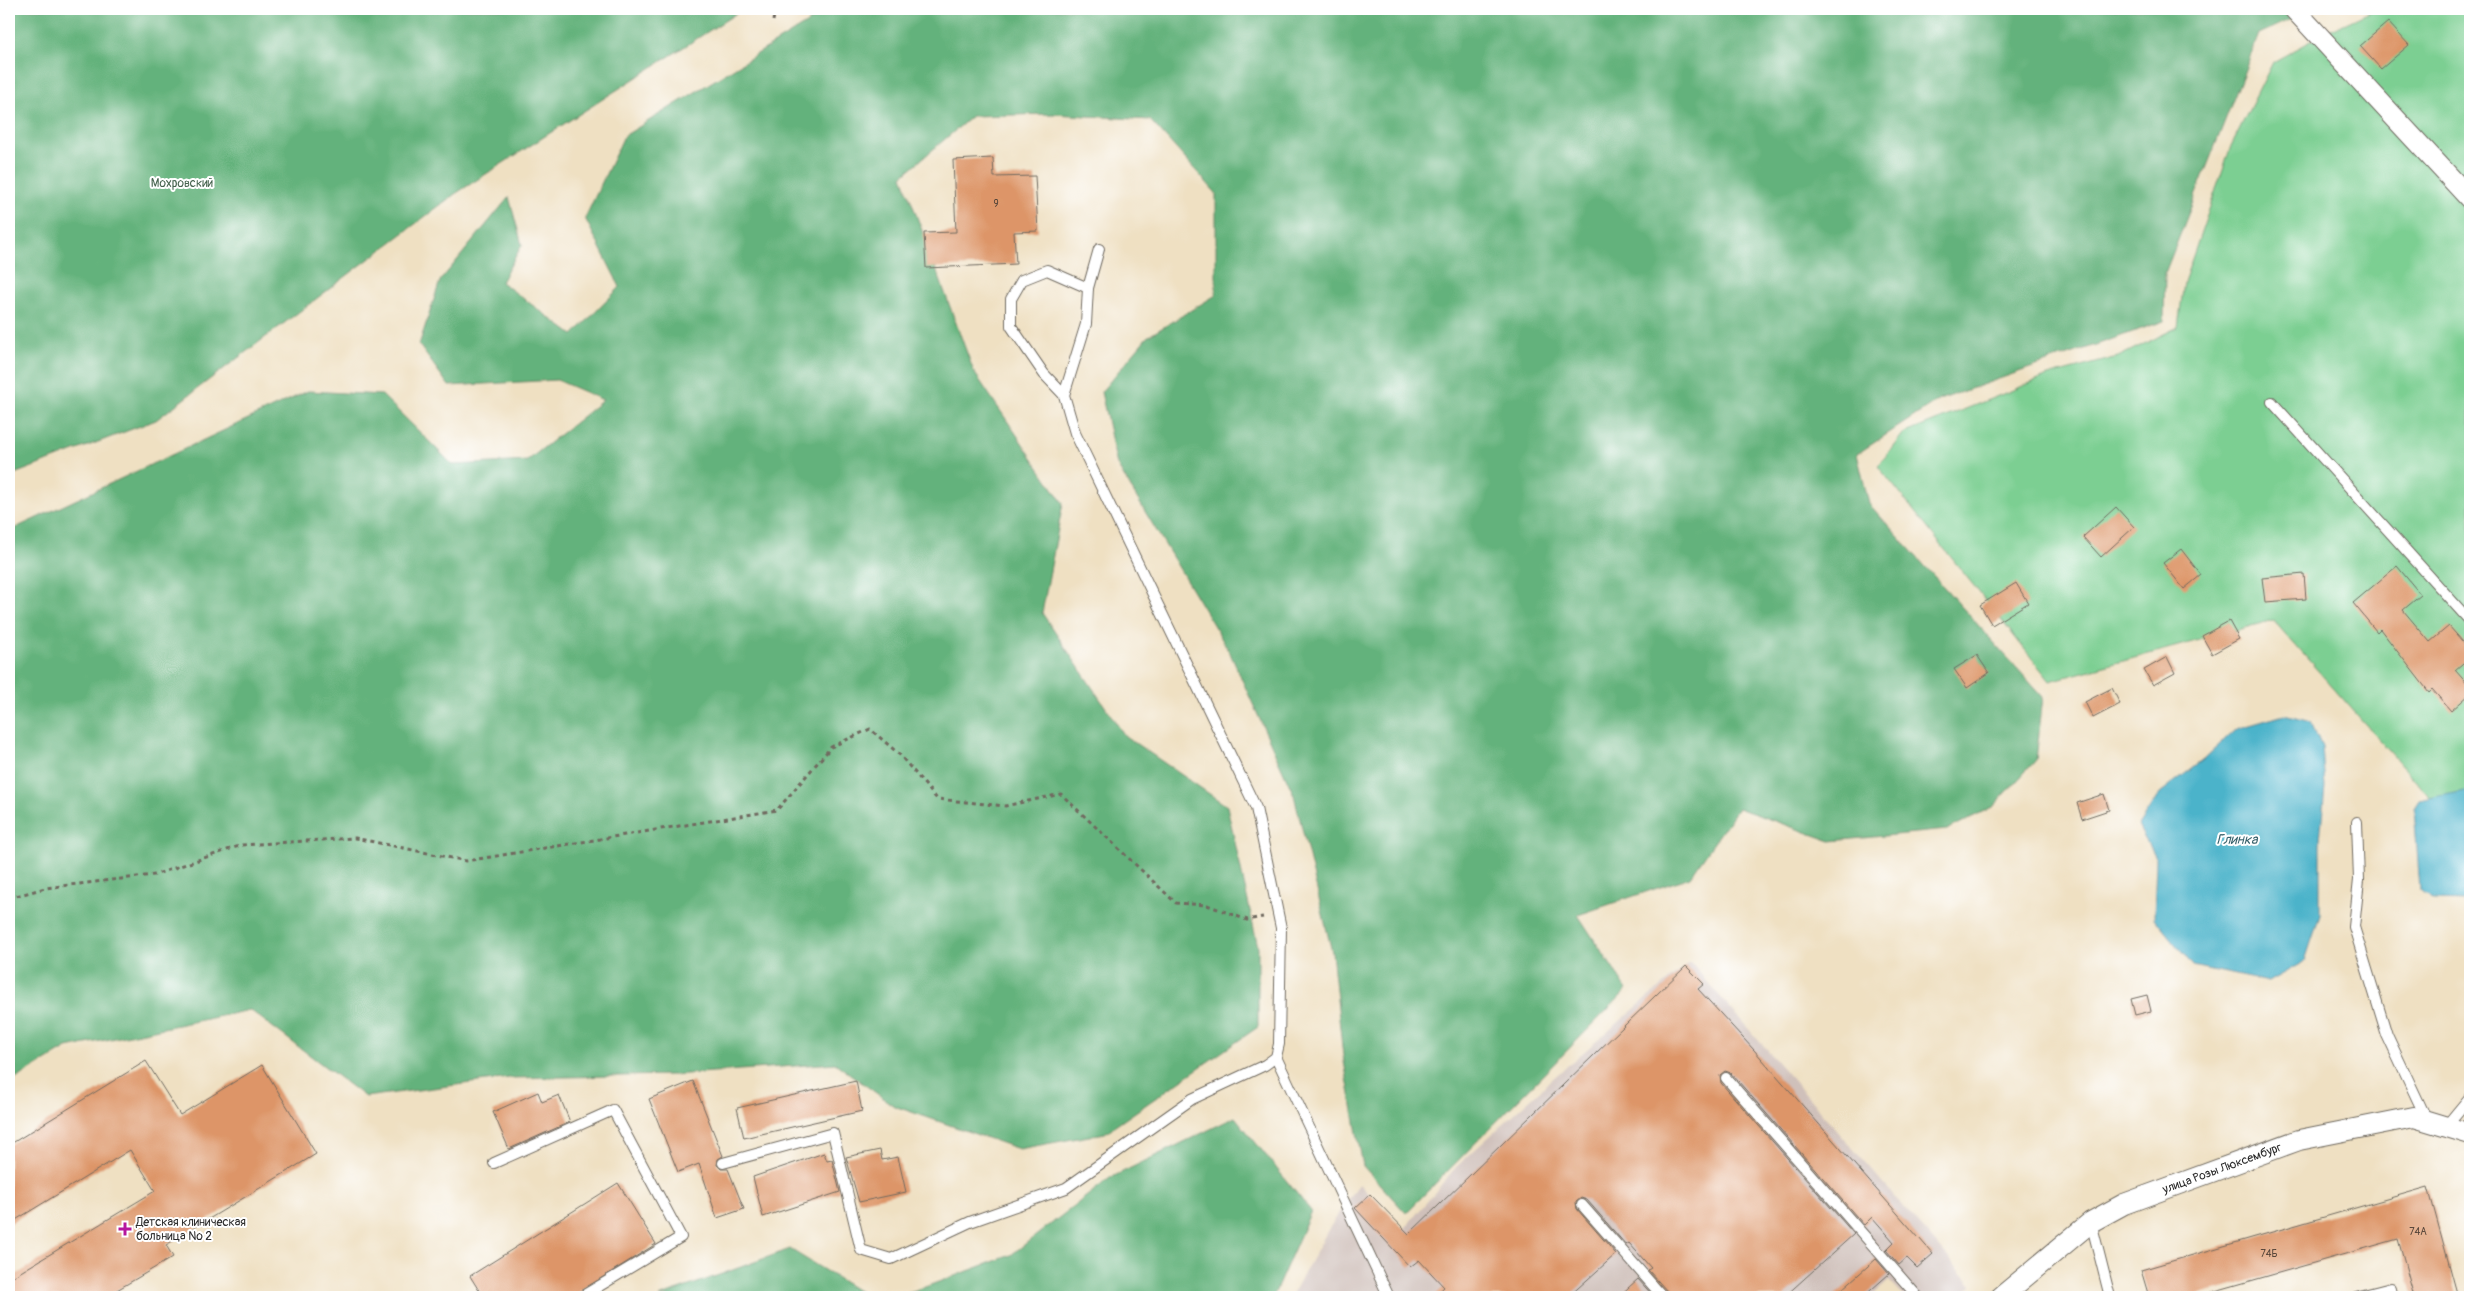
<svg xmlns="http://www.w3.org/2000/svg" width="2479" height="1306" viewBox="0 0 2479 1306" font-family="Pangolin,sans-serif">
<rect width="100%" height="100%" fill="#fff"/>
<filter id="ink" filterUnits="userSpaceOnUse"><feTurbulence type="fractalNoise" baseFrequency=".02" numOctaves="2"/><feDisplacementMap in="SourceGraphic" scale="10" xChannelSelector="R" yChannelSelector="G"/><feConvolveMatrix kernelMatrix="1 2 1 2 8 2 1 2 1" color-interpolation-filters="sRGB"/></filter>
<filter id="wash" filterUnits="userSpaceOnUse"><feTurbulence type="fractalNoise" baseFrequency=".0096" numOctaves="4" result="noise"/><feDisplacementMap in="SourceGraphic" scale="20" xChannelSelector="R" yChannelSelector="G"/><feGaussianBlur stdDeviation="1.12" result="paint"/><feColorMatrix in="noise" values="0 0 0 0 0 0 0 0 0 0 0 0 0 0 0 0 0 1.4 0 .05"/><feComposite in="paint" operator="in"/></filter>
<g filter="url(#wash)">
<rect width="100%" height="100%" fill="#efe0c2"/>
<path fill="#cfc0ba" d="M 1690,962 L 1972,1285 L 1959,1297 L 1904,1297 L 1889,1281 L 1871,1297 L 1291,1297 L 1328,1230 L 1359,1184 L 1404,1229 L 1456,1167 L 1560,1072 Z"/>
<path fill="#7bcf92" stroke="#537d5e" d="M 2376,9 L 2470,9 L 2470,846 L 2452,822 L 2273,620 L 2050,681 L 1878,466 L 1903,434 L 2048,376 L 2118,357 L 2178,327 L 2184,282 L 2231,146 L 2273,62 L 2333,29 Z"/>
<g fill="#64b27c" stroke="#486e54">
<path d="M 9,9 L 743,9 L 455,194 L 156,420 L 9,476 Z"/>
<path d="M 830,9 L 2314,9 L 2259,34 L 2165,273 L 2164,321 L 1939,400 L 1857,454 L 1869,504 L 2043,697 L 2036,760 L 1994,806 L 1947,830 L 1831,841 L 1738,808 L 1690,877 L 1578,915 L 1627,990 L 1406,1213 L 1363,1166 L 1343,1056 L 1332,952 L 1294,795 L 1229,651 L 1117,465 L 1101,392 L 1147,337 L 1216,295 L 1216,193 L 1150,120 L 1055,114 L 972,116 L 902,176 L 974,372 L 1063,503 L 1042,613 L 1125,736 L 1227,806 L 1258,947 L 1258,1027 L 1105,1133 L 1019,1149 L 894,1106 L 835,1063 L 673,1075 L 509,1078 L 365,1097 L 250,1010 L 67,1048 L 9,1083 L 9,531 L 308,391 L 382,395 L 453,465 L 527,461 L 603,400 L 557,380 L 449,386 L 419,345 L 440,281 L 509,197 L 522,245 L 501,282 L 573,335 L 620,287 L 585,218 L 624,136 Z"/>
<path d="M 1235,1117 L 1311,1211 L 1273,1297 L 898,1297 L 1011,1255 L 1110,1178 Z"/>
<path d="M 790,1249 L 868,1297 L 659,1297 Z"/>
</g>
<g fill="#4cb3ca" stroke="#3c6f7a">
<path d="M 2284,715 L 2311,722 L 2322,747 L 2325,787 L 2320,839 L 2320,915 L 2305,961 L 2268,982 L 2193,966 L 2154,918 L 2156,859 L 2138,826 L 2160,793 L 2203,760 L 2236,729 Z"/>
<path d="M 2470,790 L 2470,901 L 2432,900 L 2420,890 L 2414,808 L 2419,800 Z"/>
</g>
<g id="blocks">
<g fill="#dd9568">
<path d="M 2388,22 L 2409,45 L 2381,69 L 2360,46 Z"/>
<path d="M 993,158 L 994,177 L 1035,176 L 1038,231 L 1014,232 L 1016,264 L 926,268 L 924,233 L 956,232 L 953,160 Z"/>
<path d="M 2116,507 L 2134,527 L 2101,557 L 2083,537 Z"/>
<path d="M 2181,549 L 2201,575 L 2184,589 L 2163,563 Z"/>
<path d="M 2397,566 L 2421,595 L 2403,610 L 2430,642 L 2449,626 L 2470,650 L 2470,657 L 2455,670 L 2470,687 L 2470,694 L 2451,711 L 2432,689 L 2429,692 L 2380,629 L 2377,632 L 2353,603 Z"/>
<path d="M 2304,574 L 2306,599 L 2265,602 L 2262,578 Z"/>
<path d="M 2016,583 L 2028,603 L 1992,625 L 1980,605 Z"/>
<path d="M 2229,621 L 2239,639 L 2212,654 L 2202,636 Z"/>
<path d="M 1977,655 L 1989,673 L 1967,688 L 1954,669 Z"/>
<path d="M 2167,657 L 2175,673 L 2153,685 L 2144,670 Z"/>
<path d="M 2112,688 L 2120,704 L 2093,718 L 2085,702 Z"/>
<path d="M 2104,794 L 2109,810 L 2082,819 L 2077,803 Z"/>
<path d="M 1686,966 L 1704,984 L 1698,989 L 1754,1050 L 1933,1254 L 1917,1268 L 1907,1258 L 1899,1265 L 1886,1250 L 1894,1242 L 1872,1217 L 1864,1225 L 1731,1073 L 1725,1071 L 1720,1075 L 1721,1083 L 1854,1234 L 1784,1297 L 1670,1297 L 1668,1292 L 1648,1270 L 1651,1268 L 1629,1243 L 1626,1245 L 1587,1200 L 1581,1198 L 1576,1202 L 1577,1209 L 1616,1254 L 1568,1297 L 1433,1297 L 1444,1287 L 1419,1260 L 1410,1267 L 1355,1208 L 1370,1194 L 1409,1234 Z"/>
<path d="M 2147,995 L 2151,1011 L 2135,1015 L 2131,999 Z"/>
<path d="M 146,1061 L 180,1115 L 262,1065 L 316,1154 L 166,1245 L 173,1257 L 105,1297 L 9,1297 L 9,1279 L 155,1191 L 130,1150 L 9,1224 L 9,1145 Z"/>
<path d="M 693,1081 L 723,1156 L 718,1159 L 717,1165 L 721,1169 L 728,1169 L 744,1209 L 717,1218 L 699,1164 L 678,1172 L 649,1099 Z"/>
<path d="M 856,1081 L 862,1111 L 744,1138 L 737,1108 Z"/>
<path d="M 538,1092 L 542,1102 L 559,1095 L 570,1122 L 509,1149 L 493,1112 Z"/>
<path d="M 880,1150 L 882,1160 L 898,1157 L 906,1192 L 859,1202 L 846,1157 Z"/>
<path d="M 824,1153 L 827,1161 L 832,1160 L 840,1192 L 763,1217 L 753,1177 Z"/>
<path d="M 618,1183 L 656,1244 L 571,1297 L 483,1297 L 470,1276 Z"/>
<path d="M 2428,1187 L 2458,1297 L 2414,1297 L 2398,1239 L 2194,1297 L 2149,1297 L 2141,1270 Z"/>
<path d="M 1876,1259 L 1889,1274 L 1863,1297 L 1833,1297 Z"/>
<path d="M 1638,1279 L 1654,1297 L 1618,1297 Z"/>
</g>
</g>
</g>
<g filter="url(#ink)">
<use href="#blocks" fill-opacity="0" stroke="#706a60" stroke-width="1"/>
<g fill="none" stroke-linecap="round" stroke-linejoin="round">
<g stroke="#706a60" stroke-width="12">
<g id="lane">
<path d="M 1064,395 L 1044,374 L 1011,326 L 1011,299 L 1022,280 L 1047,270 L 1088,288"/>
<path d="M 2272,402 L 2470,621"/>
<path d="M 2357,822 L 2359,880 L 2354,927 L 2387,1035 L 2427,1120"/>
<path d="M 1276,1057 L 1389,1297"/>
<path d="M 1726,1078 L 1918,1297"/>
<path d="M 2446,1126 L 2470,1097"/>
<path d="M 494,1163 L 613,1110 L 681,1237 L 581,1297"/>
<path d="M 723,1163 L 833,1133 L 861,1250 L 891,1259 L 970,1222 L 1066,1188 L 1192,1099 L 1265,1065 L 1276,1057 L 1279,1044 L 1281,928 L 1256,808 L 1075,433 L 1064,395 L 1086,324 L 1088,288 L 1099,249"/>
<path d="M 1582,1205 L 1663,1297"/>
<path d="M 2091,1222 L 2110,1297"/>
<path d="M 2356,1297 L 2391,1288 L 2393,1297"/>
</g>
</g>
<g stroke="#706a60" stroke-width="22">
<g id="street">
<path d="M 2294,9 L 2470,199"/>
<path id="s1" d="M 2001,1297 L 2091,1222 L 2124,1204 L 2299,1140 L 2414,1117 L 2470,1134"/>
</g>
</g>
<g stroke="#706a60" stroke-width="3" stroke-dasharray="4 4" stroke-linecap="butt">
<path d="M 773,21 L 775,9"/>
<path d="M 9,898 L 45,888 L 154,875 L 242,845 L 355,838 L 466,861 L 777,810 L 831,747 L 870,729 L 899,754 L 937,799 L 1005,806 L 1061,794 L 1176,903 L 1207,905 L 1247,920 L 1263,917"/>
</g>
<use href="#lane" stroke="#fff" stroke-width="10"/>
<use href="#street" stroke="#fff" stroke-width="20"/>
</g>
</g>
<path fill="#b5179e" stroke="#fff" stroke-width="2" d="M122.5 1221.5h5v5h5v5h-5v5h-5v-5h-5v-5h5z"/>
<g text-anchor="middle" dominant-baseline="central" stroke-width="4" stroke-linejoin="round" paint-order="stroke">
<g font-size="10" fill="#58463a">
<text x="996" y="204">9</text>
<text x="2418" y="1232">74А</text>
<text x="2269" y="1254">74Б</text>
</g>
<g font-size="12" fill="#47644f" stroke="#fff">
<text x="182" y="183">Мохровский</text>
</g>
<g font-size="12" fill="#2b2b2b" stroke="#fff">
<text stroke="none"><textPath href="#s1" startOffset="259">улица Розы Люксембург</textPath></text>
</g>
<g font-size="12" fill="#2b2b2b" stroke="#fff" text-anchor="start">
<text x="136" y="1222">Детская клиническая<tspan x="136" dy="14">больница № 2</tspan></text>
</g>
<g font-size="14" font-style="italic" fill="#38616b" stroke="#fff">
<text x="2237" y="839">Глинка</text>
</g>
</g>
<rect width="2479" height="1306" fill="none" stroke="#fff" stroke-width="30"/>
</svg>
